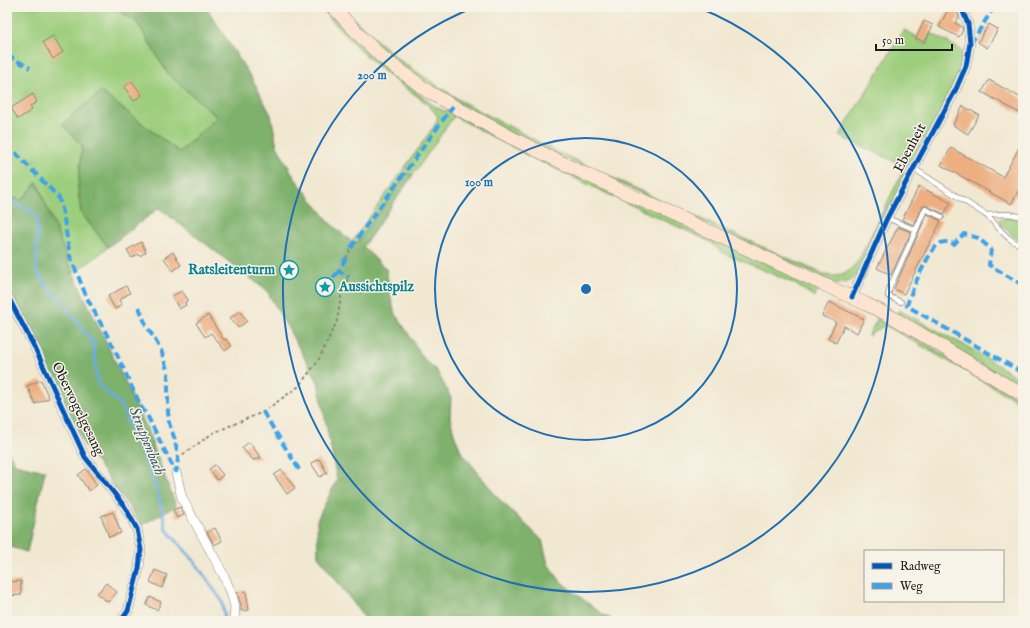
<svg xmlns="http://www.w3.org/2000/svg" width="1030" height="628" viewBox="0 0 1030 628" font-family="'IM FELL English',serif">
<rect width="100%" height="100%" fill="#f7f3e8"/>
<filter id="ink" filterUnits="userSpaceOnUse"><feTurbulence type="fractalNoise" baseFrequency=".025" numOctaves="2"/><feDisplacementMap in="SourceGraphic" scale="8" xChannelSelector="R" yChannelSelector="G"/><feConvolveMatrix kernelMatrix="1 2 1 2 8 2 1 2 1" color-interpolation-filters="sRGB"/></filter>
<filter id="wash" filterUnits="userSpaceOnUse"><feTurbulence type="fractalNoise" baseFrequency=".012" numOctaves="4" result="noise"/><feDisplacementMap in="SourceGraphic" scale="16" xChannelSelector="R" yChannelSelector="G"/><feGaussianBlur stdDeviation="0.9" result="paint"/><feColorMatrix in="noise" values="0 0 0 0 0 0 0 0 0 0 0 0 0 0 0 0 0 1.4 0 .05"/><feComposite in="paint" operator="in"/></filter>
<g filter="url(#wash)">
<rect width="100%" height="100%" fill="#f1e8d1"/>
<g fill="#9dce7d" stroke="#5c754c">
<path d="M 7,7 L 112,7 L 137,22 L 168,74 L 217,117 L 179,152 L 101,92 L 62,124 L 82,146 L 78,188 L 81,213 L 108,247 L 91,261 L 73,273 L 37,182 L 22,200 L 7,197 Z"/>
<path d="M 321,7 L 326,7 C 350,37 384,68 416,90 L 416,92 C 428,100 439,113 453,112 L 818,287 L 815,297 L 793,283 L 721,252 L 711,242 C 624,202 538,162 454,116 L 413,175 L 407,173 L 357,244 L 352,242 L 435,125 L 438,117 C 428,101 410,92 396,81 C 369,60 342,34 321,7 Z"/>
<path d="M 340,7 L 342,7 L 347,13 L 399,60 L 461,101 L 554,150 L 683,211 L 825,275 C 843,278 847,274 859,260 L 903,171 L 907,176 L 859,272 C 853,281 846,284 835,284 L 513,134 L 432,88 L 384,52 Z"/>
<path d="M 904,30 L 916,36 L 915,38 L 925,44 L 931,33 L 965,52 C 963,66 956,78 950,90 C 943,107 935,123 927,139 L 922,138 L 919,145 L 922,147 L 911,167 L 905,166 L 839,136 Z"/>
<path d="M 1005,218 L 1012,218 L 1023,222 L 1023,240 L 1018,240 L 1000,224 L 999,221 Z"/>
<path d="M 899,310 L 975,351 L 1023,381 L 1023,390 L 897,314 Z"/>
<path d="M 879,316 L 1023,401 L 1023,404 L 885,325 L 868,336 Z"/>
</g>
<g fill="#7eb16c" stroke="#4d6644">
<path d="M 108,7 L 206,7 L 252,79 L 271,115 L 277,146 L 294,177 L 331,224 L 352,242 L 357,243 L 407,173 L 413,175 L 363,247 L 386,269 L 390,293 L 394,311 L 424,359 L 437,371 L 451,398 L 450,418 L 455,437 L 461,451 L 497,497 L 542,540 L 548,564 L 561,582 L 598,611 L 614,621 L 367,621 L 318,556 L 317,520 L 337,480 L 318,382 L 267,291 L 159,208 L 108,247 L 81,213 L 78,188 L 82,146 L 62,124 L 101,92 L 179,152 L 217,117 L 168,74 L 137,22 L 112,7 Z"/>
<path d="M 37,182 L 73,273 L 145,424 L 176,506 L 142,525 L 85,446 L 18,307 L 7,290 L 7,197 L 22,200 Z"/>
<path d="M 7,449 L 15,464 L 45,471 L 27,552 L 7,546 Z"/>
</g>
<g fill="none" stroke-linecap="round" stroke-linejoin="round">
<path stroke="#6aacde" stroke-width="3" d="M 7,201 L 20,205 L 37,216 L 37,271 L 45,284 L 62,301 L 70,313 L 93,342 L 97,381 L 101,387 L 120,404 L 151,474 L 160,501 L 166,529 L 194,561 L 222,601 L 225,621"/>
</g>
<g id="blocks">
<g fill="#edae80">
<path d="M 949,8 L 957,12 L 959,17 L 955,23 L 962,27 L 963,30 L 959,37 L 939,27 Z"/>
<path d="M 924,21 L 933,25 L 925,42 L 916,38 Z"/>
<path d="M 989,24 L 998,29 L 987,48 L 978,42 Z"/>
<path d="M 53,36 L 63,52 L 53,59 L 43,42 Z"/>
<path d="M 989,80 L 1023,99 L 1023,115 L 982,92 Z"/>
<path d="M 132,81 L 142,95 L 134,101 L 124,87 Z"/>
<path d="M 33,94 L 37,102 L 30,106 L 32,110 L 18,119 L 11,108 Z"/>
<path d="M 963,106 L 979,115 L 968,134 L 953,125 Z"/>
<path d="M 1023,141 L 1023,183 L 1011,204 L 941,165 L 951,148 L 1003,177 Z"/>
<path d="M 919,186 L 951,203 L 944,214 L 927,206 L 923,206 L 914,225 L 902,220 Z"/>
<path d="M 927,214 L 941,221 L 904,294 L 894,289 Z"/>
<path d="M 898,227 L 911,232 L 891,275 L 877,268 Z"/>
<path d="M 141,242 L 146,252 L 140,256 L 138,254 L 132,258 L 127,250 Z"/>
<path d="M 173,252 L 181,265 L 173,271 L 164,258 Z"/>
<path d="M 126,286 L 130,293 L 119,300 L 122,305 L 115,309 L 108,296 Z"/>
<path d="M 182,291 L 188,300 L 185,302 L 186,305 L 179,309 L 172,296 Z"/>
<path d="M 829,302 L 864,319 L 857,333 L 844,326 L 836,343 L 828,339 L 836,322 L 822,316 Z"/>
<path d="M 240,311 L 247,321 L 238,328 L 230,318 Z"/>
<path d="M 208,315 L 224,340 L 226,339 L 232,346 L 225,351 L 211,333 L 205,337 L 196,323 Z"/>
<path d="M 41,380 L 49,398 L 35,404 L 27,386 Z"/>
<path d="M 249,442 L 261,458 L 253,460 L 242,448 Z"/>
<path d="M 319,459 L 327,473 L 320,477 L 311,463 Z"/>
<path d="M 215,465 L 223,475 L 217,480 L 209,469 Z"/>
<path d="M 86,469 L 97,485 L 89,491 L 78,475 Z"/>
<path d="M 282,470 L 295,488 L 287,494 L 274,475 Z"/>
<path d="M 180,507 L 184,515 L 177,518 L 173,510 Z"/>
<path d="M 113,512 L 121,533 L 109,537 L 101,516 Z"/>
<path d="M 215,528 L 222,541 L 214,545 L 207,532 Z"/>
<path d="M 155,570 L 167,575 L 162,588 L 150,582 Z"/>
<path d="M 21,581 L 21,595 L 7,596 L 7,582 Z"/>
<path d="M 106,583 L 117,592 L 108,602 L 97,594 Z"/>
<path d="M 246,591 L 249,610 L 241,611 L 241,605 L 237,592 Z"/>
<path d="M 150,597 L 161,602 L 157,610 L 146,605 Z"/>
</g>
</g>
</g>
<g filter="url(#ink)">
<use href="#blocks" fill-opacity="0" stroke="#868276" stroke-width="1"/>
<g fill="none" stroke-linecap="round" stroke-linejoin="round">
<g stroke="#868276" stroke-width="6">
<g id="lane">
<path d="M 913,168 L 986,215 C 997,224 1009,244 1023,245"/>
<path d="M 986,215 L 1009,214 L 1023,217"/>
<path d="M 887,218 L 916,230 L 890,287 L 888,296 L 901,302"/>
<path d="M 916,230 L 925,209 L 942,217"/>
</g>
</g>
<g stroke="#868276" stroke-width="10">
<g id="street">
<path d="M 7,295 L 35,348 L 85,457 L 125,507 L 137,529 L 141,550 L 139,568 L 128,611 L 121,621"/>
<path d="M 852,297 L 887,218 L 956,89 L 966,66 L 970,43 L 968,24 L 961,7"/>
<path d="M 176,473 L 182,498 L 223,574 L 231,592 L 235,606 L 234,621"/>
</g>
</g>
<g stroke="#868276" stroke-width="14">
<path id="secondary" d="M 333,7 L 363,39 L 382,57 L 429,92 L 453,106 L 510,137 L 583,173 L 866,304 L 894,318 L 1023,395"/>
</g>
<g stroke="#868276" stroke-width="2" stroke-dasharray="3 3" stroke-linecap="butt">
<path d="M 346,258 L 351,248"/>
<path d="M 178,458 L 213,433 L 263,412 L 298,387 L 318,361 L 337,321 L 342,290 L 349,277"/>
</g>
<use href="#lane" stroke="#fff" stroke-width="4.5"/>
<use href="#street" stroke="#fff" stroke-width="9"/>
<use href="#secondary" stroke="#fde4d0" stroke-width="13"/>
<g stroke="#3da2ea" stroke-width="4" stroke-dasharray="8 4" stroke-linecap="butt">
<path d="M 970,43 L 973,40 L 994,7"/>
<path d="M 7,55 L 30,68"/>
<path d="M 7,144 L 59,198 L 63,213 L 70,256 L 87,298 L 113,346 L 141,407 L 147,415 L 176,473"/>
<path d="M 351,248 L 371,219 L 453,106"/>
<path d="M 346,258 L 339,271 L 349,277"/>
<path d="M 1023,285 L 989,265 L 991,249 L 978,238 L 964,234 L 954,244 C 948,242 944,241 939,244 C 930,248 909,295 907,306 L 1023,373"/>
<path d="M 325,287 L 339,271"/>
<path d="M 139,307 L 146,325 L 161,350 L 168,373 L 168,411 L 169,423 L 175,440 L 178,458 L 176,473"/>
<path d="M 263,412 L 300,471"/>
</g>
<g stroke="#f7f3e8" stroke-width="8">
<g id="cycleway">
<path d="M 7,295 L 35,348 L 85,457 L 125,507 L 137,529 L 141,550 L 139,568 L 128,611 L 121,621"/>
<path d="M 852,297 L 887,218 L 956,89 L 966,66 L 970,43 L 968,24 L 961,7"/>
</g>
</g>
<use href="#cycleway" stroke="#0057b8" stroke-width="5"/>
</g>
</g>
<g fill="none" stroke="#1f6fb2" stroke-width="2">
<circle cx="586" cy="289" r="151"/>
<path d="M697 7A303 303 0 1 1 475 7"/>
</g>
<defs>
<g id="sight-ring" transform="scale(1)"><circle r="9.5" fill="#f7f3e8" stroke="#0f9aa8" stroke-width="1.5"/><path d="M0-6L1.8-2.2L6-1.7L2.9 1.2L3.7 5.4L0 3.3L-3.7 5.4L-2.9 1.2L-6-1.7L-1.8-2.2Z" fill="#0f9aa8"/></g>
</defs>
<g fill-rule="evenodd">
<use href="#sight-ring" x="289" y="270"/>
<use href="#sight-ring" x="325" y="287"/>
</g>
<g text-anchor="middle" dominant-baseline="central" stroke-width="3" stroke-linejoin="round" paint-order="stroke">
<g font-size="14" fill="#1c1c1c" stroke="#f7f3e8">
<text transform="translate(910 148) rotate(-62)">Ebenheit</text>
<text transform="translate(78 409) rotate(64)">Obervogelgesang</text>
</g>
<g font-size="14" font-weight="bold" fill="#0d838f" stroke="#f7f3e8" text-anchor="end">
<text x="275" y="270">Ratsleitenturm</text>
<text x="339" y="287" text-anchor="start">Aussichtspilz</text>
</g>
<g font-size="15" font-style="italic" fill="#3b566a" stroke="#f7f3e8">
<text transform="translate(147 441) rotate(68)">Struppenbach</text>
</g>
</g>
<circle cx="586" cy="289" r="6" fill="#1f6fb2" stroke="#f7f3e8" stroke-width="2"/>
<g font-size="12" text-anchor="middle" font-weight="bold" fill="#1f6fb2" stroke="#f7f3e8" stroke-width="3" stroke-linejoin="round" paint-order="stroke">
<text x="372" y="79">200 m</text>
<text x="479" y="186">100 m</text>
</g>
<rect width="1030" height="628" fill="none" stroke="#f7f3e8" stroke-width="24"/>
<rect x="864" y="550" width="140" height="52" fill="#f7f3e8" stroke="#9f9d96"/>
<rect x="872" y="563" width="20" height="6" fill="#0057b8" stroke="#9f9d96"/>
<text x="900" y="570" font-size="12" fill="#1c1c1c">Radweg</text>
<rect x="872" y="583" width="20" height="6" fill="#3da2ea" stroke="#9f9d96"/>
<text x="900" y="590" font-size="12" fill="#1c1c1c">Weg</text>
<path d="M876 44v6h76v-6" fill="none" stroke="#1c1c1c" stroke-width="2"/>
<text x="882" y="44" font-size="12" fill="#1c1c1c" stroke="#f7f3e8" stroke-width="3" paint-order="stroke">50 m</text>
</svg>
